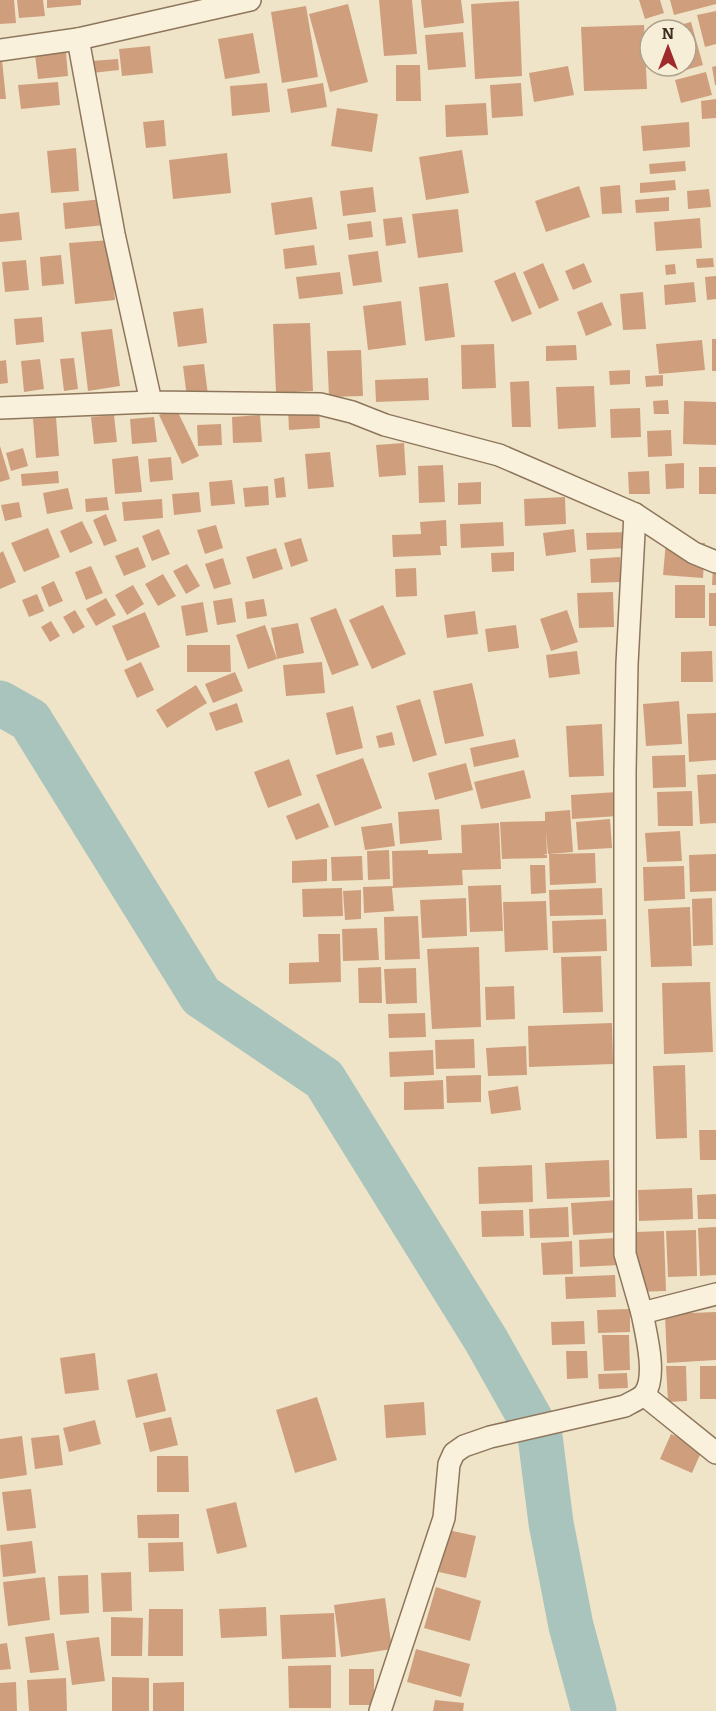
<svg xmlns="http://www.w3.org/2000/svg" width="716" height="1711" viewBox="0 0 716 1711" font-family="Bitter,serif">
<rect width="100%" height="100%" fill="#f0e4c8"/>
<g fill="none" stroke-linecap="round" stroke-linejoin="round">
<path stroke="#a9c4bc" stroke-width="45" d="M 0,703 L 30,720 L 201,996 L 324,1079 L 486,1340 L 540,1436 L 551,1523 L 571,1626 L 594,1711"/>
</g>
<g fill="#cf9f7d">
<path d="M 0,0 L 14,0 L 16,23 L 0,24 Z"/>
<path d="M 17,0 L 43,0 L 45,16 L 19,18 Z"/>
<path d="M 47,0 L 81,0 L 81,5 L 47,8 Z"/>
<path d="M 379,0 L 412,0 L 417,54 L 384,56 Z"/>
<path d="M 421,0 L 461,0 L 464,23 L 424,28 Z"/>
<path d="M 639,0 L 660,0 L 664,13 L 645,19 Z"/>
<path d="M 670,0 L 716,0 L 716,4 L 674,15 Z"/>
<path d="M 519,1 L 522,76 L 475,79 L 471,4 Z"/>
<path d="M 348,4 L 368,82 L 330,92 L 309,14 Z"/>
<path d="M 306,6 L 318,77 L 282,83 L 271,12 Z"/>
<path d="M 716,11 L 716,44 L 705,47 L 697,15 Z"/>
<path d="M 691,22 L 703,65 L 665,76 L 662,66 L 686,66 L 686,30 L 665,29 Z"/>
<path d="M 644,25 L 647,89 L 584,91 L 581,27 Z"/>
<path d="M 463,32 L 466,67 L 428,70 L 425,35 Z"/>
<path d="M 253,33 L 260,73 L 225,79 L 218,39 Z"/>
<path d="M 150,46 L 153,73 L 122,76 L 119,49 Z"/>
<path d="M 66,52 L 68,76 L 38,79 L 35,55 Z"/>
<path d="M 118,59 L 119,70 L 92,73 L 91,61 Z"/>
<path d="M 0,60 L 2,60 L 6,99 L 0,99 Z"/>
<path d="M 396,65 L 420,65 L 421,101 L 396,101 Z"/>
<path d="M 568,66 L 574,95 L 534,102 L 529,73 Z"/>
<path d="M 716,66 L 716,85 L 715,85 L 712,67 Z"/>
<path d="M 706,72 L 712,95 L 681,103 L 675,80 Z"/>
<path d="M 58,82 L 60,105 L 21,109 L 18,85 Z"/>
<path d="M 267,83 L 270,112 L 232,116 L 230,86 Z"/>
<path d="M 323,83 L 327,107 L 291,113 L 287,89 Z"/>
<path d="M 521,83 L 523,116 L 492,118 L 490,85 Z"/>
<path d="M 716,99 L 716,118 L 702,119 L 701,101 Z"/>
<path d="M 486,103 L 488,135 L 446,137 L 445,105 Z"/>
<path d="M 337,108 L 378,114 L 372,152 L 331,146 Z"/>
<path d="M 164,120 L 166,146 L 146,148 L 143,122 Z"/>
<path d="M 689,122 L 690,147 L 643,151 L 641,126 Z"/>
<path d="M 76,148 L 79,191 L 51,193 L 47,151 Z"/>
<path d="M 462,150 L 469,193 L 426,200 L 419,157 Z"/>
<path d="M 227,153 L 231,193 L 173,199 L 169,160 Z"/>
<path d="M 685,161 L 686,171 L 650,174 L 649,164 Z"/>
<path d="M 675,180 L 676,190 L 640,193 L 640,183 Z"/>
<path d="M 620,185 L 622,213 L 602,214 L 600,187 Z"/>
<path d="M 579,186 L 590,217 L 546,232 L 535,201 Z"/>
<path d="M 373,187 L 376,212 L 343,216 L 340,191 Z"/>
<path d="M 709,189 L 711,207 L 688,209 L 687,191 Z"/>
<path d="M 312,197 L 317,229 L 275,235 L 271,203 Z"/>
<path d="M 669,197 L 669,211 L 636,213 L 635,200 Z"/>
<path d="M 103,199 L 105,225 L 65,229 L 63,203 Z"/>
<path d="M 458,209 L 463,252 L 418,258 L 412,214 Z"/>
<path d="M 19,212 L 22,240 L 0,242 L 0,214 Z"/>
<path d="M 402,217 L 406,243 L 386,246 L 383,219 Z"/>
<path d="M 700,218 L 702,248 L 656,251 L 654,222 Z"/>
<path d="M 371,221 L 373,237 L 349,240 L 347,224 Z"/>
<path d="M 110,240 L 115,300 L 75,304 L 69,243 Z"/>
<path d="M 314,245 L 317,265 L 285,269 L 283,249 Z"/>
<path d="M 378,251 L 382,282 L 353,286 L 348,255 Z"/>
<path d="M 61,255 L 64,284 L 42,286 L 40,257 Z"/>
<path d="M 713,258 L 714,267 L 697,268 L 696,259 Z"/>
<path d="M 26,260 L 29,290 L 5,292 L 2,262 Z"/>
<path d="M 543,263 L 559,300 L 539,309 L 523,272 Z"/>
<path d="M 584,263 L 592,282 L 573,290 L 565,271 Z"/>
<path d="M 675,264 L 676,274 L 666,275 L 665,265 Z"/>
<path d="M 340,272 L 343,294 L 299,299 L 296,277 Z"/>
<path d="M 515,272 L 532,314 L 512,322 L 494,281 Z"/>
<path d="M 716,276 L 716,299 L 707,300 L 705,277 Z"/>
<path d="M 694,282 L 696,302 L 665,305 L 664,285 Z"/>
<path d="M 448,283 L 455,337 L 425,341 L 419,287 Z"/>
<path d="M 643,292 L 646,329 L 623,330 L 620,294 Z"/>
<path d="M 401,301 L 406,345 L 368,350 L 363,306 Z"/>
<path d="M 602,302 L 612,325 L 586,336 L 577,312 Z"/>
<path d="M 203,308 L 207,343 L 178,347 L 173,312 Z"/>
<path d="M 42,317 L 44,342 L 16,345 L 14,319 Z"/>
<path d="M 310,323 L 313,391 L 276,393 L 273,324 Z"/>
<path d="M 112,329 L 120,386 L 88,391 L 81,332 Z"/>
<rect x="712" y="339" width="4" height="32"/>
<path d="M 702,340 L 705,370 L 659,374 L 656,344 Z"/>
<path d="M 494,344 L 496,388 L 462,389 L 461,345 Z"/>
<path d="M 576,345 L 577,360 L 546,361 L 546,346 Z"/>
<path d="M 361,350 L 363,396 L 329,397 L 327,351 Z"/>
<path d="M 74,358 L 78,389 L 64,391 L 60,359 Z"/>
<path d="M 40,359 L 44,389 L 24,392 L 21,361 Z"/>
<path d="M 6,360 L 8,383 L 0,384 L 0,361 Z"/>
<path d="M 204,364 L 208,395 L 187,398 L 183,366 Z"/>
<path d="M 630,370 L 630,384 L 610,385 L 609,371 Z"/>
<path d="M 663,375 L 663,386 L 646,387 L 645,376 Z"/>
<path d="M 428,378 L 429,400 L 376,402 L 375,380 Z"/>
<path d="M 529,381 L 531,427 L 512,427 L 510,382 Z"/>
<path d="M 594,386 L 596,427 L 558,429 L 556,387 Z"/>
<path d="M 668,400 L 669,414 L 654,414 L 653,401 Z"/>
<path d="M 684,401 L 716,402 L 716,445 L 683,444 Z"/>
<path d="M 176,408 L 199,456 L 182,464 L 159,415 Z"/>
<path d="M 319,408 L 320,428 L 289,430 L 288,409 Z"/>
<path d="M 640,408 L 641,437 L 611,438 L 610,409 Z"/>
<path d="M 114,415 L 117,442 L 94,444 L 91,417 Z"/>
<path d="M 260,415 L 262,442 L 233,443 L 232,417 Z"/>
<path d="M 56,417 L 59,456 L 36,458 L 33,419 Z"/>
<path d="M 154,417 L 157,442 L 132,444 L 130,419 Z"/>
<path d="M 221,424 L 222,445 L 198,446 L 197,425 Z"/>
<path d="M 671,430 L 672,456 L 648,457 L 647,431 Z"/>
<path d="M 404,443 L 406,475 L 379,477 L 376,445 Z"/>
<path d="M 0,446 L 10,479 L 0,482 Z"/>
<path d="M 23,448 L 28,466 L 11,471 L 6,453 Z"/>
<path d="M 330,452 L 334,487 L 308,489 L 305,454 Z"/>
<path d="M 138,456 L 142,492 L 115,494 L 112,459 Z"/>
<path d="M 171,457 L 173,480 L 150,482 L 148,459 Z"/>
<path d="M 684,463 L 684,488 L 666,489 L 665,464 Z"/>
<path d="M 443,465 L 445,502 L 419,503 L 418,466 Z"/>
<rect x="699" y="467" width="17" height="27"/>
<path d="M 58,471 L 59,483 L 22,486 L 21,474 Z"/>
<path d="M 649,471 L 650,494 L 629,494 L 628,472 Z"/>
<path d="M 284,477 L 286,497 L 276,498 L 274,479 Z"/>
<path d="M 232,480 L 235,504 L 211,506 L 209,482 Z"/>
<path d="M 481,482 L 481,504 L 458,505 L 458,483 Z"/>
<path d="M 268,486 L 269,505 L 245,507 L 243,488 Z"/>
<path d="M 68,488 L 73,509 L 47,514 L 43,493 Z"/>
<path d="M 199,492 L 201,512 L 174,515 L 172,494 Z"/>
<path d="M 107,497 L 109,510 L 86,512 L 85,499 Z"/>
<path d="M 565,497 L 566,524 L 525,526 L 524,499 Z"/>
<path d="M 162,499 L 163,518 L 124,521 L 122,502 Z"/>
<path d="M 19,502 L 22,517 L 5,521 L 1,505 Z"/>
<path d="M 106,514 L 117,541 L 104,546 L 93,520 Z"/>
<path d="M 446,520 L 447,546 L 440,546 L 441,555 L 393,557 L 392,535 L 421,534 L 420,522 Z"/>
<path d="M 82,521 L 93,543 L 70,553 L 60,531 Z"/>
<path d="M 503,522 L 504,546 L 461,548 L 460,524 Z"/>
<path d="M 216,525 L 223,548 L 205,554 L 197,530 Z"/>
<path d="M 48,528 L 60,557 L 24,572 L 11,543 Z"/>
<path d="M 159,529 L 170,554 L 152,561 L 142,536 Z"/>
<path d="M 574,529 L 576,552 L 546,556 L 543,533 Z"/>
<path d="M 630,532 L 630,548 L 587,550 L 586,533 Z"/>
<path d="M 301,538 L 308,561 L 291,567 L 284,543 Z"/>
<path d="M 666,541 L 705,543 L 703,578 L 663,575 Z"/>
<path d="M 138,547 L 146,567 L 124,576 L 115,556 Z"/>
<path d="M 276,548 L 283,569 L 253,579 L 246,557 Z"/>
<path d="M 714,549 L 716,549 L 716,585 L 712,585 Z"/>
<path d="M 3,551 L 16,582 L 0,589 L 0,553 Z"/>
<path d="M 514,552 L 514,571 L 492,572 L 491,553 Z"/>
<path d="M 620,557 L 621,582 L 591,583 L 590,559 Z"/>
<path d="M 223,558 L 231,584 L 214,589 L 205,564 Z"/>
<path d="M 187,564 L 200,586 L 186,594 L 173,571 Z"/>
<path d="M 91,566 L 103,593 L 86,600 L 75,572 Z"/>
<path d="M 416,568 L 417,596 L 396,597 L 395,569 Z"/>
<path d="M 163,574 L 176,596 L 158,606 L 145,584 Z"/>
<path d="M 54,581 L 63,601 L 49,607 L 41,587 Z"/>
<path d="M 133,585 L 144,604 L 127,615 L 115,595 Z"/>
<rect x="675" y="585" width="30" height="33"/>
<path d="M 613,592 L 614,627 L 579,628 L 577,593 Z"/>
<rect x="709" y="593" width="7" height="33"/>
<path d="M 37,594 L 44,611 L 29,617 L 22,600 Z"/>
<path d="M 106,598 L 116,615 L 96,626 L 86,609 Z"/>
<path d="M 232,598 L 236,622 L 217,625 L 213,601 Z"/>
<path d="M 264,599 L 267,616 L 247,619 L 245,602 Z"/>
<path d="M 203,602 L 208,632 L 186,636 L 181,606 Z"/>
<path d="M 383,605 L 406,654 L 372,669 L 349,620 Z"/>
<path d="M 336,608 L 359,665 L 332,675 L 310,618 Z"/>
<path d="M 75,610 L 85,627 L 73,634 L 63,617 Z"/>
<path d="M 567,610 L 578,642 L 551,651 L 540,619 Z"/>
<path d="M 475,611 L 478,634 L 447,638 L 444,615 Z"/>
<path d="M 145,612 L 160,647 L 127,661 L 112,626 Z"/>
<path d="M 51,621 L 60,636 L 50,642 L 41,627 Z"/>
<path d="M 298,623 L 304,653 L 277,659 L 271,628 Z"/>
<path d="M 265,625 L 277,659 L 248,669 L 236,635 Z"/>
<path d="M 516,625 L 519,648 L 488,652 L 485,629 Z"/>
<path d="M 187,645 L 230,645 L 231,672 L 187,672 Z"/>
<path d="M 577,651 L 580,674 L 549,678 L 546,655 Z"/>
<path d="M 712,651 L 713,682 L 681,682 L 681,652 Z"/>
<path d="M 141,662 L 154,690 L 137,698 L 124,670 Z"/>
<path d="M 322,662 L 325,693 L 286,696 L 283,665 Z"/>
<path d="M 235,672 L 243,691 L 213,703 L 205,684 Z"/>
<path d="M 472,683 L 484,736 L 445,744 L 433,691 Z"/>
<path d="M 196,685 L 207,703 L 167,728 L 156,710 Z"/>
<path d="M 420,699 L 437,755 L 413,762 L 396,706 Z"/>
<path d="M 679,701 L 682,744 L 646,746 L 643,704 Z"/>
<path d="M 237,703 L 243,722 L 216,731 L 209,713 Z"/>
<path d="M 353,706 L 363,748 L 336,755 L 326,713 Z"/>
<path d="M 716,713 L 716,760 L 689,762 L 687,714 Z"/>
<path d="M 602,724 L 604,776 L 569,777 L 566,726 Z"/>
<path d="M 392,732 L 395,745 L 379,748 L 376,736 Z"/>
<path d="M 515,739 L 519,757 L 474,767 L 470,748 Z"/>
<path d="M 685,755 L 686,787 L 653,788 L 652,756 Z"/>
<path d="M 363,758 L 382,808 L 335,826 L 316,775 Z"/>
<path d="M 289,759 L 302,795 L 268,808 L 254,772 Z"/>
<path d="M 466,763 L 473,790 L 435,800 L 428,773 Z"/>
<path d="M 524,770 L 531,798 L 481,809 L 474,782 Z"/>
<path d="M 716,774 L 716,823 L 700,824 L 697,775 Z"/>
<path d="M 692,791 L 693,826 L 658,826 L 657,792 Z"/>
<path d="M 617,792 L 618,816 L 572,819 L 571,795 Z"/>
<path d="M 319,803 L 329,827 L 296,840 L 286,816 Z"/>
<path d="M 439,809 L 442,840 L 400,844 L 398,812 Z"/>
<path d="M 570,810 L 573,852 L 548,854 L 546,831 L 547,854 L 543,854 L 547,855 L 547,858 L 502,859 L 500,822 L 545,821 L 545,812 Z"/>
<path d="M 610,819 L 612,848 L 578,850 L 576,822 Z"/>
<path d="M 392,823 L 395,846 L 365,850 L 361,827 Z"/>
<path d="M 499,823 L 501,869 L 462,870 L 463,885 L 392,888 L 394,911 L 364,913 L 363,887 L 393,886 L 392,851 L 428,850 L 428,854 L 462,853 L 461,825 Z"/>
<path d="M 680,831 L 682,861 L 647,862 L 645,833 Z"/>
<path d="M 389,850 L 390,879 L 368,880 L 367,851 Z"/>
<path d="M 595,853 L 596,883 L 550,885 L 549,854 Z"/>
<path d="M 716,854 L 716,891 L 690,892 L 689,855 Z"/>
<path d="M 362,856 L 363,880 L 332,881 L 331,857 Z"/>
<path d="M 327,859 L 327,881 L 292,883 L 292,861 Z"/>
<path d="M 530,865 L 545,865 L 546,893 L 531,894 Z"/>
<path d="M 684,866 L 685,899 L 644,901 L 643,867 Z"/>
<path d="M 501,885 L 503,931 L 470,932 L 468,886 Z"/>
<path d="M 342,888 L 343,916 L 303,917 L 302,889 Z"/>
<path d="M 602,888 L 603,915 L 550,916 L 549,890 Z"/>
<path d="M 361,890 L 361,919 L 345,920 L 343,891 Z"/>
<path d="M 466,898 L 467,936 L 422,938 L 420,900 Z"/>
<path d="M 712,898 L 713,945 L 693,946 L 692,899 Z"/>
<path d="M 546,901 L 548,950 L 505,952 L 503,902 Z"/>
<path d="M 690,907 L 692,966 L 651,967 L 648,909 Z"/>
<path d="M 418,916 L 420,959 L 385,960 L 384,917 Z"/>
<path d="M 606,919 L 607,951 L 553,953 L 552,921 Z"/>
<path d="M 377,928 L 379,960 L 343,961 L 342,929 Z"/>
<path d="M 318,934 L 340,934 L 341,982 L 289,984 L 289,963 L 319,962 Z"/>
<path d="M 479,947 L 481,1027 L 432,1029 L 427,949 Z"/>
<path d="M 601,956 L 603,1012 L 563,1013 L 561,957 Z"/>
<path d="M 381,967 L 382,1003 L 359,1003 L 358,968 Z"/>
<path d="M 416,968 L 417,1003 L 386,1004 L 384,969 Z"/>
<path d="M 710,982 L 713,1052 L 664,1054 L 662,983 Z"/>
<path d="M 514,986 L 515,1019 L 486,1020 L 485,987 Z"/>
<path d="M 425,1013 L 426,1037 L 389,1038 L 388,1014 Z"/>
<path d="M 612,1023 L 613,1064 L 529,1067 L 528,1026 Z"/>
<path d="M 474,1039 L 475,1068 L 436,1069 L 435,1040 Z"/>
<path d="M 526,1046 L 527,1075 L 488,1076 L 486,1048 Z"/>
<path d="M 433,1050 L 434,1075 L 390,1077 L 389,1052 Z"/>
<path d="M 685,1065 L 687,1138 L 656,1139 L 653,1066 Z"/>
<path d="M 481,1075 L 481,1102 L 447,1103 L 446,1076 Z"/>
<path d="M 443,1080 L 444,1109 L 404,1110 L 404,1082 Z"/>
<path d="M 518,1086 L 521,1110 L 491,1114 L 488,1091 Z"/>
<path d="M 699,1130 L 716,1130 L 716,1160 L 700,1160 Z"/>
<path d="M 609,1160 L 610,1197 L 547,1199 L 545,1163 Z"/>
<path d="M 532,1165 L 533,1202 L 479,1204 L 478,1167 Z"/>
<path d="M 692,1188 L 693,1219 L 639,1221 L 638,1190 Z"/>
<path d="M 716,1194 L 716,1219 L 698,1219 L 697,1195 Z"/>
<path d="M 619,1200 L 621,1232 L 573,1235 L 571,1203 Z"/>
<path d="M 568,1207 L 569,1237 L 530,1238 L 529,1209 Z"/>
<path d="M 523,1210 L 524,1236 L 482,1237 L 481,1211 Z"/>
<path d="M 716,1227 L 716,1275 L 700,1276 L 698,1228 Z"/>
<path d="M 696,1230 L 697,1276 L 668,1277 L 666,1231 Z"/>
<path d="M 664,1231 L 666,1291 L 637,1292 L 635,1232 Z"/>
<path d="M 617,1238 L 619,1265 L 580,1267 L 579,1240 Z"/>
<path d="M 572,1241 L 573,1274 L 543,1275 L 541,1243 Z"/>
<path d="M 615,1275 L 616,1297 L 566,1299 L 565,1277 Z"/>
<path d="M 630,1309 L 630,1332 L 598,1333 L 597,1310 Z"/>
<path d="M 716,1312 L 716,1360 L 667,1363 L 665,1314 Z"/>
<path d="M 584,1321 L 585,1344 L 552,1345 L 551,1322 Z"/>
<path d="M 602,1335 L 629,1335 L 630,1370 L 604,1371 Z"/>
<path d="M 566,1351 L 587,1351 L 588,1378 L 567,1379 Z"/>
<path d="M 95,1353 L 99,1390 L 65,1394 L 60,1358 Z"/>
<path d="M 666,1366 L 686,1366 L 687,1401 L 668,1402 Z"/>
<rect x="700" y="1366" width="16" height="33"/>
<path d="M 157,1373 L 166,1411 L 136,1418 L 127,1380 Z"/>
<path d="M 627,1373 L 628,1388 L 599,1389 L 598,1374 Z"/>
<path d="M 317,1397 L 337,1460 L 295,1473 L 276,1410 Z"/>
<path d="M 424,1402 L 426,1435 L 386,1438 L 384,1405 Z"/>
<path d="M 171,1417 L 178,1445 L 150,1452 L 143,1423 Z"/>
<path d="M 95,1420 L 101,1444 L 69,1452 L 63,1428 Z"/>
<path d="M 671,1434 L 703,1448 L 692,1473 L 660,1459 Z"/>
<path d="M 59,1435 L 63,1465 L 35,1469 L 31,1438 Z"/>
<path d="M 22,1436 L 27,1475 L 0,1479 L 0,1439 Z"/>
<path d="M 157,1456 L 188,1456 L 189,1492 L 157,1492 Z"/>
<path d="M 31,1489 L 36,1528 L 7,1531 L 2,1492 Z"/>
<path d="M 236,1502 L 247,1547 L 217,1554 L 206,1509 Z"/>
<path d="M 179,1514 L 179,1538 L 138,1538 L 137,1515 Z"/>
<path d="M 448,1530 L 476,1536 L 466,1578 L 439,1572 Z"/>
<path d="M 32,1541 L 36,1573 L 3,1577 L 0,1545 Z"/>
<path d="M 183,1542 L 184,1571 L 149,1572 L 148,1543 Z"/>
<path d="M 131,1572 L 132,1611 L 103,1612 L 101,1573 Z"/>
<path d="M 88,1575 L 89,1613 L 60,1615 L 58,1576 Z"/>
<path d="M 45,1577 L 50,1620 L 8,1626 L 3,1582 Z"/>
<path d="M 436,1587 L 481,1601 L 470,1641 L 424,1628 Z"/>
<path d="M 385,1598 L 392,1649 L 341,1657 L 334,1605 Z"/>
<path d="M 266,1607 L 267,1636 L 221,1638 L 219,1609 Z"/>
<path d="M 149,1609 L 183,1609 L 183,1656 L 148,1656 Z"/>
<path d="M 334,1613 L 336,1657 L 282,1659 L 280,1615 Z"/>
<path d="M 111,1617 L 143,1618 L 142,1656 L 111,1656 Z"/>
<path d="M 54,1633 L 59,1670 L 30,1673 L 25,1637 Z"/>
<path d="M 99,1637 L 105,1681 L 72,1685 L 66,1641 Z"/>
<path d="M 7,1643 L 11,1669 L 0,1670 L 0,1644 Z"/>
<path d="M 416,1649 L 470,1664 L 461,1697 L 407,1682 Z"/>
<path d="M 331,1665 L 331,1708 L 289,1708 L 288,1666 Z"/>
<rect x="349" y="1669" width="25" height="36"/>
<path d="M 112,1677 L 149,1678 L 149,1711 L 112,1711 Z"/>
<path d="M 66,1678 L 67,1711 L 29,1711 L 27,1680 Z"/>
<path d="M 16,1682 L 17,1711 L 0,1711 L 0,1683 Z"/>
<path d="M 184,1682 L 184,1711 L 153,1711 L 153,1683 Z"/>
<path d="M 435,1700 L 464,1703 L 463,1711 L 433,1711 Z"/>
</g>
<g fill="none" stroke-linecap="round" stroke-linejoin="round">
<g stroke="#8d765c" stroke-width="24">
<g id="street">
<path d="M 78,39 L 114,234 L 151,402 L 320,404 L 352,412 L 385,425 L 499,455 L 635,514 L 694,553 L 716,562"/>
<path d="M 0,50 L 78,39 L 250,0"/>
<path d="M 0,408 L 151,402"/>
<path d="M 635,514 L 627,664 L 625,772 L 625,1254 L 642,1313"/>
<path d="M 644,1395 L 716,1453"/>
<path d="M 380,1711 L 444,1518 L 449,1464 L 454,1453 L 464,1446 L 490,1437 L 625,1406 C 631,1402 641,1399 645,1393 C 657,1375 646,1334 642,1313 L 716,1294"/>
</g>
</g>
<use href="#street" stroke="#faf1dc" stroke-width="21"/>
</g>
<g transform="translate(668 48)"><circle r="28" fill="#f7eed8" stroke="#ada18e" stroke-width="1.5"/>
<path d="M0-4.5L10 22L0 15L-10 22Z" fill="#9e2a2b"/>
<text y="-9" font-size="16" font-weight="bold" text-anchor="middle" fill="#3d2e20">N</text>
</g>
</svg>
